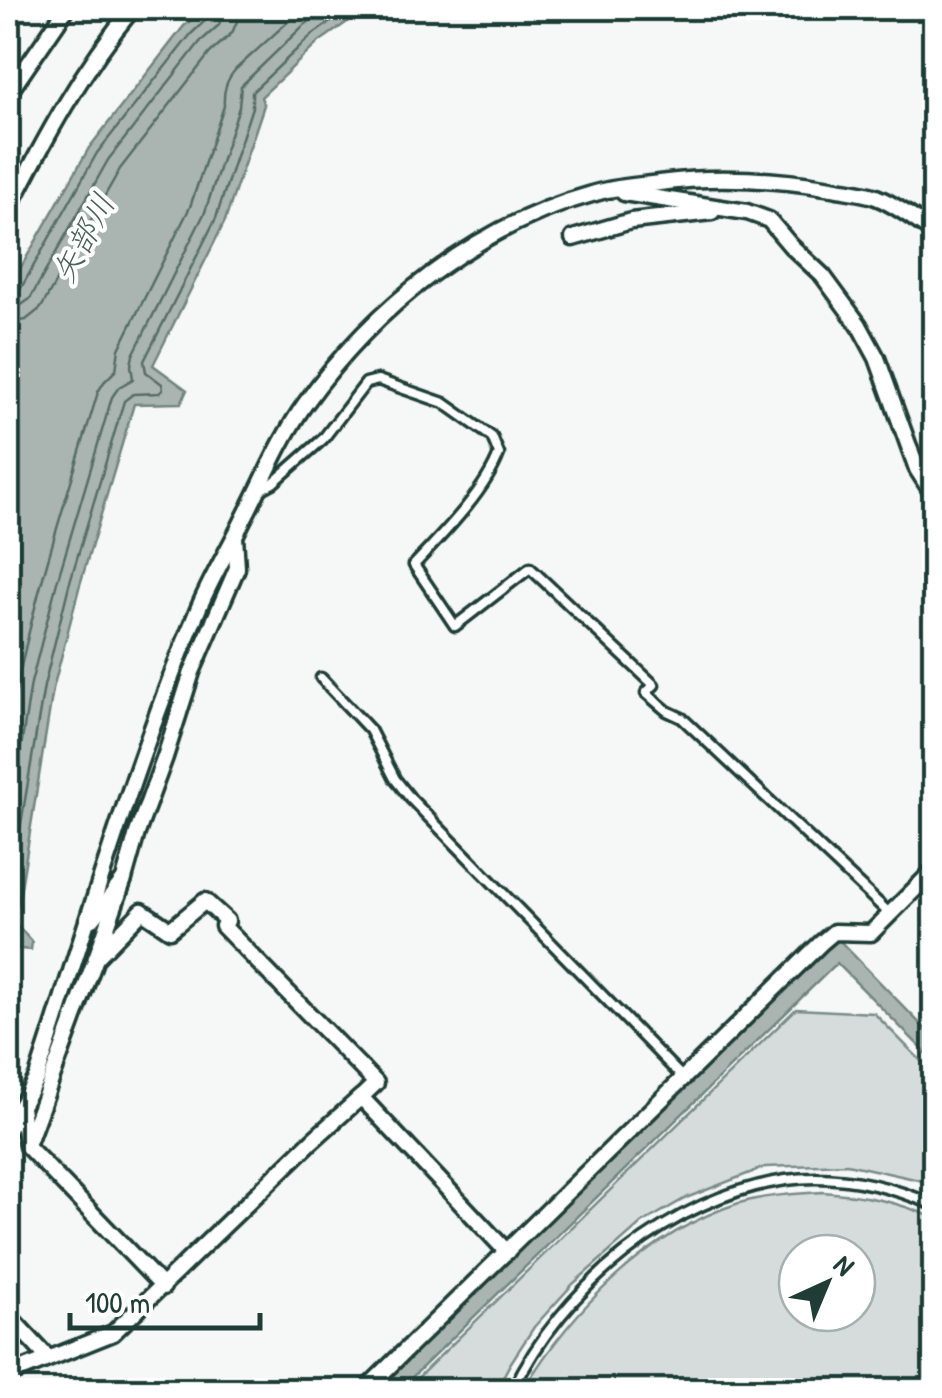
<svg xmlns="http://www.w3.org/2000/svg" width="942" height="1398" viewBox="0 0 942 1398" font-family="'Patrick Hand','Klee One',sans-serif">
<rect width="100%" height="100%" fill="#f6f7f7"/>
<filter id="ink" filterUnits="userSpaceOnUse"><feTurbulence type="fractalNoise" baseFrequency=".01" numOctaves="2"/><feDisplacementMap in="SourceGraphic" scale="20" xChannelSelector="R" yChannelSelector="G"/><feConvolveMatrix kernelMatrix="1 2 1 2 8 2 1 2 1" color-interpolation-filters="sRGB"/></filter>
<g filter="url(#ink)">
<g fill="#d6dcdb" stroke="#7a8c88" stroke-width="2.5" fill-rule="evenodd">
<path d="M 796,1009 L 874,1013 L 934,1074 L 934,1188 L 919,1180 L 847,1164 L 765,1167 L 686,1198 L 642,1223 L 573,1284 L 534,1327 L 510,1364 L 496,1390 L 405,1390 Z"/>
<path d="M 823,1192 C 864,1195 896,1201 934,1218 L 934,1390 L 523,1390 C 572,1309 647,1233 739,1203 C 766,1195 795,1194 823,1192 ZM 857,1253 L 857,1313 L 797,1313 L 797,1253 Z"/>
</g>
<g fill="#aab5b1" stroke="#72857f" stroke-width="2.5">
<path d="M 206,8 L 367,8 L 319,42 L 261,97 L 264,105 L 225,221 L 153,365 L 187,390 L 181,403 L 134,404 L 79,588 L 53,689 L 20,894 L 13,921 L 32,942 L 31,950 L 8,948 L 8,298 L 13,281 L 89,148 L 184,26 Z"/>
<path d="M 838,939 L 934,1038 L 934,1061 L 837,963 L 399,1390 L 376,1390 Z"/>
</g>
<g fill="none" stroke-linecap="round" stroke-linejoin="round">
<g stroke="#576d66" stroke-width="2.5">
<path d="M 8,296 L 15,295 L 20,290 L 97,153 L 191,34 L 209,17 L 211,8"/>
<path d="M 8,308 L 20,306 L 30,299 L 108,160 L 200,42 L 219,25 L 224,8"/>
<path d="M 8,323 L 26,320 L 41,308 L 120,169 L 210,53 L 232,33 L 238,19 L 239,8"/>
<path d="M 8,737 C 26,619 64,506 98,392 L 104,382 L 116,370 L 119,349 L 190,207 L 224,106 C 223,91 226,80 236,69 L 303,8"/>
<path d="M 8,831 L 31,683 L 57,582 L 112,397 L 119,387 L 133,379 L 131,365 L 133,355 L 205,212 L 239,107 L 241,86 L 303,26 L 328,8"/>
<path d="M 8,902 L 44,686 L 69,585 L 124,401 L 133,394 L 159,393 L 163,390 L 162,384 L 146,372 L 144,361 L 216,218 L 252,107 L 252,92 L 312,35 L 350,8"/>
</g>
<g stroke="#1f3d34" stroke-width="15">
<g id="service">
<path d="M 262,489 L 273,483 L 323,439 L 366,383 L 378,380 L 444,403 L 492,437 L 499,454 C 485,492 442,535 414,565 L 455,626 L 530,568 L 654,685 L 646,693 L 667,711 L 682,718 L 890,914"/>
<path d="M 321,678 L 370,730 L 395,779 L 411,799 L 683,1078"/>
<path d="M 513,1390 C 561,1288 673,1196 786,1180 C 837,1173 888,1185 934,1205"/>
</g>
</g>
<g stroke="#1f3d34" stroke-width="21">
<g id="minor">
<path d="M 8,94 L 67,8"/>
<path d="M 624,193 L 747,212 L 769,220 L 791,246 L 823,276 L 859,325 L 877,358 L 917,469 L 934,496"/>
<path d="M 8,211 C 44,140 82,69 133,8"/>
<path d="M 573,238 L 631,221 L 712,212"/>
<path d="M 124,879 L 96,958 L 142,911 L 170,930 L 205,901 L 227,921 L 223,926 L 376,1083 L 357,1101"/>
<path d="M 93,919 L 124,879 L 137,833 L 165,757 L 192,672 L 237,568 L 235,537"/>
<path d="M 21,1108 L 27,1146 L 163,1287"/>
<path d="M 8,1129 L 37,1077 C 88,921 134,763 197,612 C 210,580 229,549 244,518 C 264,480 280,439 305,404 C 374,307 476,226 592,194 C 613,187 637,186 659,183 C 715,175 776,179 832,188 C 847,191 862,192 876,197 C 897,205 916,221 934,232"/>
<path d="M 29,1140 L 96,958"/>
<path d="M 8,1315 L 48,1358"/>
<path d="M 8,1375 L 113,1333 L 313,1140 L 361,1097 L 507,1252"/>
<path d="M 365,1390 L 821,943 L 834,932 L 871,933 L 934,870"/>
</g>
</g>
<use href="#service" stroke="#fff" stroke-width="8"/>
<use href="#minor" stroke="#fff" stroke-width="14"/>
</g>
</g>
<g text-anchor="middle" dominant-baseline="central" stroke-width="8" stroke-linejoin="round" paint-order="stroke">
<g font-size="32" font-style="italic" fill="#49615a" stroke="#fff">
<text transform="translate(83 238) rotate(-62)">矢部川</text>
</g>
</g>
<rect width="942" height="1398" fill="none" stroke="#fff" stroke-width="40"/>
<rect x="20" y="20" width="902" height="1358" fill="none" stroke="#1f3d34" stroke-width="4" filter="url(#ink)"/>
<g transform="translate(827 1283) rotate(44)"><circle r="48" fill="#ffffff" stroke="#a5b1ae" stroke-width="2.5"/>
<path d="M0-8L18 38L0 25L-18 38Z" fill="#1f3d34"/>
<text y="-15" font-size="28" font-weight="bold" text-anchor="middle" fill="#1f3d34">N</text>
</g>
<path d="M70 1313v15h190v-15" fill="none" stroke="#1f3d34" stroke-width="5"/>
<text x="85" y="1313" font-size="30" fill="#1f3d34" stroke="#ffffff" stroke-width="8" paint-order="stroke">100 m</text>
</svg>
